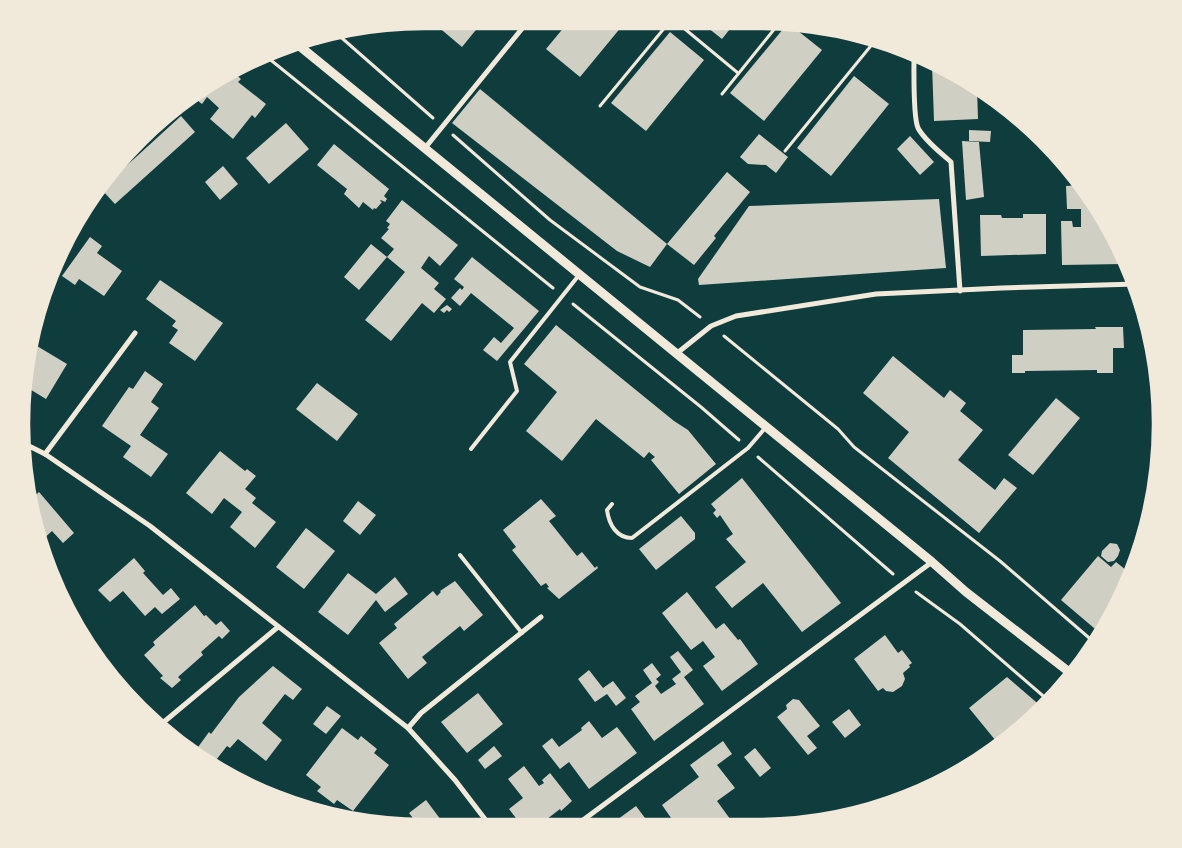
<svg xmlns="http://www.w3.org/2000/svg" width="1182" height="848" viewBox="0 0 1182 848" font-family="Literata,serif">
<rect width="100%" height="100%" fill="#0f3d3e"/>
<g fill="#cfcfc3">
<path d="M 430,20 L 484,20 L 462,47 Z"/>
<path d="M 570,20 L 627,20 L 580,77 L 546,49 Z"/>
<path d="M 698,20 L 737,20 L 722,39 Z"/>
<path d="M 788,23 L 822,50 L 764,121 L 730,93 Z"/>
<path d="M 670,32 L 704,60 L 646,131 L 611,103 Z"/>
<path d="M 932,64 L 960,74 L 977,88 L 978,119 L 934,121 Z"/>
<path d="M 234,73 L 241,79 L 238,82 L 266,104 L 255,118 L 252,115 L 233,139 L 210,119 L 219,108 L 207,97 L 202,104 L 193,97 L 196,94 L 194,93 L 200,88 Z"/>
<path d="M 854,76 L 889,104 L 831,176 L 797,148 Z"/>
<path d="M 480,89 L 667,244 L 650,267 L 617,251 L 452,123 Z"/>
<path d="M 181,116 L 195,132 L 115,204 L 101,189 Z"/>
<path d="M 286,123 L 309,149 L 269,184 L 246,158 Z"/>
<path d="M 969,130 L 991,131 L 990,142 L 969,141 Z"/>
<path d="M 759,134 L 788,157 L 776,173 L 766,165 L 748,164 L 740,157 Z"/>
<path d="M 910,136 L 934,162 L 920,175 L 897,149 Z"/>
<path d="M 962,141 L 979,142 L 984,197 L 966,200 Z"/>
<path d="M 334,144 L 389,189 L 384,196 L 387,199 L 385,202 L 381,200 L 380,201 L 382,202 L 376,209 L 374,208 L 373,210 L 363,202 L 359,208 L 344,194 L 347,189 L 317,165 Z"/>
<path d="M 223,166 L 238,184 L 220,200 L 205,182 Z"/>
<path d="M 727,172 L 750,192 L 714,236 L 716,238 L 694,265 L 667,244 Z"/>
<path d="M 1082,185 L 1104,217 L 1104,226 L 1110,226 L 1123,254 L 1123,264 L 1062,265 L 1061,221 L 1072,221 L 1073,227 L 1081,227 L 1081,209 L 1067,209 L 1066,186 Z"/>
<path d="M 939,199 L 946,268 L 699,285 L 698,279 L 749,206 Z"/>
<path d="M 402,200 L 458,245 L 440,266 L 429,256 L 421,268 L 439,283 L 434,289 L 446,299 L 434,313 L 422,303 L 391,341 L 365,320 L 405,272 L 387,257 L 359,290 L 344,277 L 371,244 L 387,257 L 394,249 L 381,238 L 389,229 L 387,228 L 390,224 L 386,221 Z"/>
<path d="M 1023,214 L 1046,214 L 1046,254 L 981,256 L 980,215 L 1001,215 L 1002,218 L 1023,218 Z"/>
<path d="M 90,237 L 102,246 L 97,253 L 122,271 L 104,296 L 79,279 L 75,285 L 62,276 Z"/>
<path d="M 472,257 L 539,311 L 497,361 L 483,350 L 494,337 L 501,343 L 514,328 L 471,293 L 460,306 L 451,298 L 460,288 L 462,290 L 464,287 L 454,279 Z"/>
<path d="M 160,280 L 223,323 L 195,361 L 169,343 L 178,330 L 172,326 L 176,321 L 146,299 Z"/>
<path d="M 447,305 L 452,309 L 449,312 L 447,310 L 444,313 L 440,310 Z"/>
<path d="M 556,325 L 674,421 L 688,430 L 716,464 L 679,494 L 651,460 L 655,457 L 649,452 L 644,458 L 596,419 L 562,461 L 526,431 L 557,392 L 524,364 Z"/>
<path d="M 1095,327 L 1123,327 L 1124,348 L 1113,348 L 1113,373 L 1097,373 L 1097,370 L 1025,371 L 1025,373 L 1012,373 L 1012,355 L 1023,355 L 1023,330 L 1096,329 Z"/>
<path d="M 32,343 L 67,364 L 46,399 L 23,385 L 23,371 Z"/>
<path d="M 893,356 L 944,398 L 950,390 L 966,403 L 960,411 L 983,430 L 958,460 L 995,490 L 1004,478 L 1017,488 L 979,533 L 888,458 L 909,432 L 863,393 Z"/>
<path d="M 145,371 L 163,384 L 151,402 L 159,408 L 140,435 L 168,454 L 151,477 L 123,457 L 131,446 L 102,426 L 129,387 L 133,389 Z"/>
<path d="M 317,383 L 358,414 L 337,441 L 296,409 Z"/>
<path d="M 1056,398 L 1080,418 L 1033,475 L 1008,455 Z"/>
<path d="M 220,451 L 245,471 L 247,469 L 256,476 L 245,489 L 256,498 L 252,503 L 276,522 L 255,548 L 230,527 L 242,512 L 224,498 L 212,514 L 186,493 Z"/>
<path d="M 742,478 L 841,603 L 802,632 L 763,583 L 732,608 L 715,587 L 746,562 L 726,539 L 733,534 L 720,515 L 717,518 L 713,513 L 716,510 L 711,504 Z"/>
<path d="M 39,492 L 74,533 L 63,543 L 52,531 L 41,541 L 30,500 Z"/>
<path d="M 541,499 L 556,516 L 549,521 L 577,556 L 582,552 L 595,568 L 597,566 L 598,568 L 559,599 L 547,588 L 549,587 L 546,583 L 541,586 L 512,550 L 516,547 L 503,530 Z"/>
<path d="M 358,501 L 376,515 L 360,535 L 343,521 Z"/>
<path d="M 681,516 L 695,533 L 695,539 L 656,570 L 639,549 Z"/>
<path d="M 306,528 L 335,551 L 304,589 L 276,567 Z"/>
<path d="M 1110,543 L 1117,544 L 1120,550 L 1118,556 L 1114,561 L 1108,562 L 1101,556 L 1102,551 Z"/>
<path d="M 1098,556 L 1111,567 L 1116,562 L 1131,574 L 1120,603 L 1101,634 L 1061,600 Z"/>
<path d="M 134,558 L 145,571 L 143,573 L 163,595 L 171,588 L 180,599 L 162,614 L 155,607 L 145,616 L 123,591 L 110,602 L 98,590 Z"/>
<path d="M 348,573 L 376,594 L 395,577 L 408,594 L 385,612 L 376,600 L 348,635 L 318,612 Z"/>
<path d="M 455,581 L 483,615 L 464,631 L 460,626 L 422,657 L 427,663 L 408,679 L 379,643 L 397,628 L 394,624 L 433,591 L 437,596 L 441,592 L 440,591 Z"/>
<path d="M 687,592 L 716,629 L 724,623 L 738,640 L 740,639 L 758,664 L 722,691 L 703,666 L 715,657 L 703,641 L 691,650 L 662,613 Z"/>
<path d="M 195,605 L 204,616 L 206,615 L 216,625 L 221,621 L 230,631 L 222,639 L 219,636 L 201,652 L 203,655 L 178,677 L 181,680 L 172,688 L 160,678 L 163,676 L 144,655 L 155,645 L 153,642 Z"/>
<path d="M 885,635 L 898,653 L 902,650 L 912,663 L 909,665 L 910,667 L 903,673 L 905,679 L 902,686 L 893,692 L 886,691 L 883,688 L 878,691 L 854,659 Z"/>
<path d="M 678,651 L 693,670 L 684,677 L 704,704 L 654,741 L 631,709 L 640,702 L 635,696 L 652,683 L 643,670 L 652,663 L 661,675 L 656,679 L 659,682 L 655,686 L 661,694 L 676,684 L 672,679 L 681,672 L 670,657 Z"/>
<path d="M 273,666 L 302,689 L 293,700 L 285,694 L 262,723 L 282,740 L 266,761 L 238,739 L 230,748 L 227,746 L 216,760 L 241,780 L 239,782 L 193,754 L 209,732 L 211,734 L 239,697 Z"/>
<path d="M 589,670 L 603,688 L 613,681 L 626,698 L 616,706 L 607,694 L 595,702 L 578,679 Z"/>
<path d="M 1007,677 L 1043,708 L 1024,728 L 968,766 L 967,764 L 996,741 L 969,708 Z"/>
<path d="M 116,683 L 138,700 L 135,704 L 120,690 Z"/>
<path d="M 478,693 L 503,724 L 467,753 L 441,722 Z"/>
<path d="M 793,699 L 799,700 L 820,726 L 807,736 L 817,748 L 808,755 L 777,717 L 787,709 L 786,705 Z"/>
<path d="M 327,706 L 341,716 L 326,734 L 313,724 Z"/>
<path d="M 849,709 L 861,725 L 845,738 L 832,722 Z"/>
<path d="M 589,721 L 602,738 L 617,727 L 637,753 L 589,789 L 569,762 L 560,769 L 542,746 L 552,738 L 559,747 L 582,730 L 581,728 Z"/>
<path d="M 342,728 L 358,740 L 361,736 L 377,749 L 374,753 L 389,765 L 353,811 L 337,800 L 334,804 L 317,791 L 321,787 L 306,775 Z"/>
<path d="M 723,741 L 732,754 L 717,765 L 735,788 L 717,801 L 733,823 L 731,825 L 704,825 L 703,824 L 701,825 L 676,825 L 662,805 L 699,777 L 690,765 Z"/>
<path d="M 494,746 L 502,756 L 485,769 L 478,760 Z"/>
<path d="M 755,748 L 771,768 L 760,777 L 744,757 Z"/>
<path d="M 524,766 L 539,786 L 544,783 L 542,780 L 550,773 L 572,801 L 561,811 L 560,809 L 538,826 L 535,826 L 531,821 L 522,826 L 509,809 L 523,798 L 508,779 Z"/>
<path d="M 426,800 L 441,820 L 434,826 L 435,827 L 420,827 L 409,813 Z"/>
<path d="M 636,806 L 651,826 L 609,826 L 614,822 Z"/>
</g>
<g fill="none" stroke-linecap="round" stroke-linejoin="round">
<g stroke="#f1e9da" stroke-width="3">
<path d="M 674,20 L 738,73"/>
<path d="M 335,32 L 433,118"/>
<path d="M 267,57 L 553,288"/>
<path d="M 722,94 L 780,22"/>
<path d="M 600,106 L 671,20"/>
<path d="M 453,135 L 550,220 L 640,287 L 678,300 L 700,317"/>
<path d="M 785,151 L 874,42"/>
<path d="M 573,304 L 701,407 L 739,440"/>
<path d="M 724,336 L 838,429 L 854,447 L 1000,561 L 1095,643"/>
<path d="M 758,457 L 893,574"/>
<path d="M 916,592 L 960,624 L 1049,701"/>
</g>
<g stroke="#f1e9da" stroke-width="4">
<path d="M 471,449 L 517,391 L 510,362 L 579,275"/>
<path d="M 612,504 L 607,510 C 609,525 617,538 632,538 L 748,448 L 766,427"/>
<path d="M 460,555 L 522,633"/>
</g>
<g stroke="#f1e9da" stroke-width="5">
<path d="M 914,57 C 914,71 913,117 918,128 C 925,141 940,152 951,162 L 960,291"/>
<path d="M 425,148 L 529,20"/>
<path d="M 676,354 L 711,326 L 736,316 L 876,294 L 1002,288 L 1136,284"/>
<path d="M 23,443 L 45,454 L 150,526 L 408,728 L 455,780 L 491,827"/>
<path d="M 45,454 L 135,333"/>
<path d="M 159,726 L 278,627"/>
<path d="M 408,728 L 421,713 L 541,617"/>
<path d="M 575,826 L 932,562"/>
</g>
<path stroke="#f1e9da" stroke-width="9" d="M 297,44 L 932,562 L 966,592 L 1073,675"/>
</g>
<path d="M0 0H1182V848H0ZM424 29H758A395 395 0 0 1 1153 424V424A395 395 0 0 1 758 819H424A395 395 0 0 1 29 424V424A395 395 0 0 1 424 29Z" fill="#f1e9da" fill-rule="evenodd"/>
<path fill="none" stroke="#f1e9da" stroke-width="2.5" d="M424 29H758A395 395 0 0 1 1153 424V424A395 395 0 0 1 758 819H424A395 395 0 0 1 29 424V424A395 395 0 0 1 424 29Z"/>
</svg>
